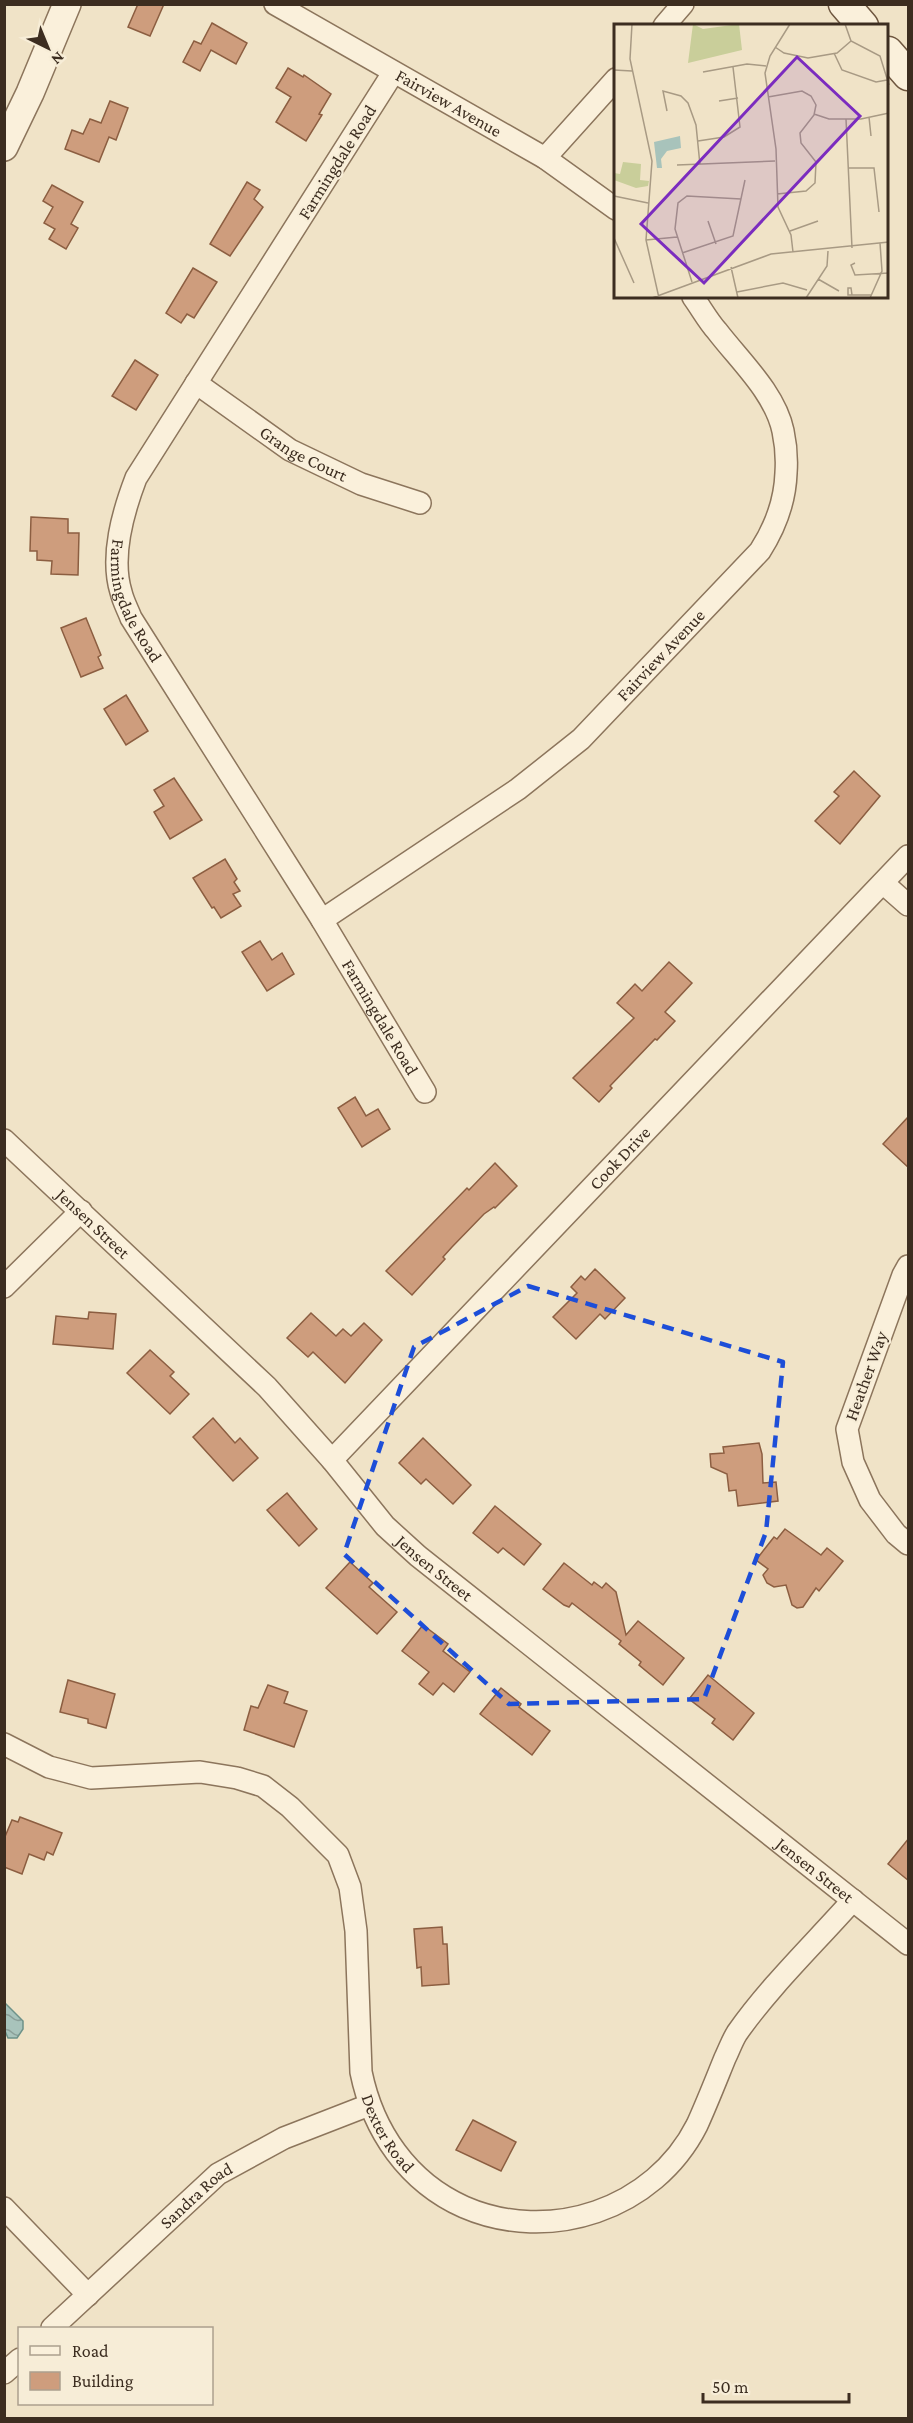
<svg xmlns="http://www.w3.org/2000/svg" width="913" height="2423" viewBox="0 0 913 2423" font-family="'Crimson Pro',serif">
<defs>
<pattern id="water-waves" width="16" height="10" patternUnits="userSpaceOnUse" patternTransform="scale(1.5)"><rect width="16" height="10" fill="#a8c3bb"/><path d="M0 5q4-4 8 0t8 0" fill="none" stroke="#8a9f98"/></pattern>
</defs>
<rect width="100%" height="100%" fill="#f0e3c7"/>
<path fill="url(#water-waves)" stroke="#6e9289" stroke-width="1.5" d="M 5,2003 L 23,2021 L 23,2029 L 17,2038 L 8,2038 L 5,2031 Z"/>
<g fill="#ce9d7d" stroke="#8c5e41" stroke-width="1.5">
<path d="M 138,4 L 164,4 L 150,36 L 128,27 Z"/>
<path d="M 212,23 L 247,43 L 236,64 L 211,50 L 200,71 L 183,62 L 194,41 L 201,44 Z"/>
<path d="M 288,68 L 303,77 L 304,75 L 331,94 L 319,114 L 322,115 L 306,141 L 276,122 L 291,97 L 276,88 Z"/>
<path d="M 110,101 L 128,108 L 116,140 L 109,137 L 99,162 L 65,149 L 72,130 L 83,134 L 90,119 L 101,123 Z"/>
<path d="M 247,182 L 260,190 L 254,199 L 263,207 L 230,256 L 210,244 Z"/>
<path d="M 52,185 L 83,202 L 71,224 L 78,228 L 66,249 L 49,239 L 55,229 L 44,223 L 53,207 L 43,201 Z"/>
<path d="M 193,268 L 217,282 L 194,318 L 187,314 L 181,323 L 166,313 Z"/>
<path d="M 135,360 L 158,375 L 136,410 L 112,396 Z"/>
<path d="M 31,517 L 68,519 L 68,533 L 79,533 L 78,575 L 51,574 L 52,561 L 37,560 L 37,551 L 30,551 Z"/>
<path d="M 86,618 L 101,655 L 98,657 L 103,668 L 81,677 L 61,628 Z"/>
<path d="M 126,695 L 148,731 L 126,745 L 104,709 Z"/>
<path d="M 854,771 L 880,796 L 840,844 L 815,821 L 839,796 L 834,792 Z"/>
<path d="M 174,778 L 202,820 L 170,839 L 154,812 L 164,806 L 154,790 Z"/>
<path d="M 225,859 L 237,879 L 234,882 L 240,891 L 233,894 L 241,906 L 221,918 L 214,907 L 212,908 L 193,878 Z"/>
<path d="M 260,941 L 272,960 L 282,953 L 294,974 L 267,991 L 242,952 Z"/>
<path d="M 669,962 L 692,983 L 665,1012 L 675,1021 L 657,1040 L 655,1039 L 610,1086 L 612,1088 L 599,1102 L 573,1078 L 634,1018 L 617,1003 L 635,984 L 642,991 Z"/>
<path d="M 355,1097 L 366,1116 L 378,1109 L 390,1129 L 362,1147 L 338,1108 Z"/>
<path d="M 909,1116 L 909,1168 L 883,1144 Z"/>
<path d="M 495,1163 L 517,1186 L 495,1208 L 494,1207 L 484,1214 L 452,1247 L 443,1257 L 445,1259 L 412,1295 L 386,1271 L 467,1188 L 469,1190 Z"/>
<path d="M 595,1269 L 625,1298 L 605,1319 L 600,1314 L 576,1339 L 553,1317 L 577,1293 L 571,1287 L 581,1276 L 585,1280 Z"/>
<path d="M 89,1312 L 116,1314 L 113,1349 L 53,1344 L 56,1316 L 88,1319 Z"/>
<path d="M 311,1313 L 336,1336 L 343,1329 L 351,1336 L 364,1323 L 382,1340 L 345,1383 L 313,1352 L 308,1357 L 287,1338 Z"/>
<path d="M 150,1350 L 174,1372 L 170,1376 L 189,1394 L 170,1414 L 127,1373 Z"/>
<path d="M 213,1418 L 235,1443 L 240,1438 L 258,1458 L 233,1481 L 193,1437 Z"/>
<path d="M 423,1438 L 471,1485 L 453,1504 L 426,1479 L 421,1484 L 399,1463 Z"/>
<path d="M 759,1443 L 762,1454 L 763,1483 L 776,1482 L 778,1501 L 738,1506 L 736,1490 L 729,1491 L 727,1474 L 711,1467 L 710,1454 L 724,1453 L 723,1447 Z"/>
<path d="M 287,1493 L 317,1529 L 299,1546 L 267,1510 Z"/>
<path d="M 495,1506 L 541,1544 L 524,1565 L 503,1548 L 498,1553 L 473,1533 Z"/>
<path d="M 785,1529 L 821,1555 L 827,1548 L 843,1561 L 819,1591 L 816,1588 L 803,1607 L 797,1608 L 792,1605 L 786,1585 L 774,1587 L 767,1583 L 763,1575 L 768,1569 L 756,1560 L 774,1537 L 777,1539 Z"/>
<path d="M 350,1562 L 373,1583 L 369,1587 L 397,1612 L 377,1634 L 326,1588 Z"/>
<path d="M 564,1563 L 592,1585 L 594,1582 L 602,1588 L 606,1583 L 616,1592 L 626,1635 L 638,1621 L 684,1658 L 663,1685 L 639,1665 L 641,1662 L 619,1644 L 621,1641 L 572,1603 L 569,1607 L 564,1605 L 543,1589 Z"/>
<path d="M 423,1625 L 448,1644 L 443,1651 L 470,1672 L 454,1692 L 443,1683 L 433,1695 L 419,1684 L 429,1672 L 402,1651 Z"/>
<path d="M 708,1675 L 754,1713 L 733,1740 L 712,1723 L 715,1719 L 689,1699 Z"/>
<path d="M 68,1680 L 115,1694 L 106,1728 L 88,1723 L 88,1719 L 60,1712 Z"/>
<path d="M 268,1685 L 288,1692 L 284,1703 L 307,1711 L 294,1747 L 244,1730 L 251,1706 L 258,1708 Z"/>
<path d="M 501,1688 L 521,1704 L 519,1707 L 550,1731 L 532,1755 L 480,1714 Z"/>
<path d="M 20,1817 L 62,1833 L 53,1855 L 47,1852 L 44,1860 L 29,1854 L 22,1874 L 4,1867 L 4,1839 L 12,1820 L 18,1822 Z"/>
<path d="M 909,1838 L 909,1881 L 888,1864 Z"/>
<path d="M 442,1927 L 443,1944 L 447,1944 L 449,1984 L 422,1986 L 421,1967 L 417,1968 L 414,1929 Z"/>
<path d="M 473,2120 L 516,2142 L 501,2171 L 456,2150 Z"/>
</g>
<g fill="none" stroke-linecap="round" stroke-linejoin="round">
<g stroke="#8c755c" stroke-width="24">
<g id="minor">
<path id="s1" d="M 275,4 L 545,158 L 616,209"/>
<path d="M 664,26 L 683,4"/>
<path id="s2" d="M 393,73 L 136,478 C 123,512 110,556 121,592 C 123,601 128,610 131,618 L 322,920 L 425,1092"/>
<path d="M 545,158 L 616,79"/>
<path id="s3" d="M 196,383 L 290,450 L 361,484 L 420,503"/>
<path d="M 883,883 L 908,905"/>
<path id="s4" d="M 322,920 L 518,789 L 581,739 L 760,551 C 776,526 785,502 786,473 C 787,459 786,445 783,431 C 775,393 740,361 717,331 C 708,321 701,308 693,297"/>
<path id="s5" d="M 4,1140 L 267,1387 L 332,1460 L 385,1526 L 418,1556 L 908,1944"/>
<path d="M 908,1266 L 903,1275 L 847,1429 L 853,1462 L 870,1500 L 896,1534 L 908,1544"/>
<path d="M 4,1287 L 81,1211"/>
<path id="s6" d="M 332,1460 L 908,856"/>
<path id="s7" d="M 4,1744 L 49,1767 L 91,1778 L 200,1772 L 237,1778 L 263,1786 L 290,1807 L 338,1855 L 350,1887 L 356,1931 L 361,2072 C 373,2131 408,2182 464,2207 C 549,2244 654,2210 697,2125 C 707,2103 716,2080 725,2058 C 729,2050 732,2041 737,2033 C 770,1986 814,1944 853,1900"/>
<path d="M 4,2208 L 88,2295"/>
<path id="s8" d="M 52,2328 L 218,2174 L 284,2138 L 369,2105"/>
<path d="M 4,2373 L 20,2359"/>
</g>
</g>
<g stroke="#8c755c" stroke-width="30">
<path id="tertiary" d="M 4,147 L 30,93 L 67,4"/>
</g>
<g stroke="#6e563f" stroke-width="33">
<g id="secondary">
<path d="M 844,4 L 863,26"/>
<path d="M 888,52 L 908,75"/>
</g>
</g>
<use href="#minor" stroke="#faf0db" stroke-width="21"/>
<use href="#tertiary" stroke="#faf0db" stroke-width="27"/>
<use href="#secondary" stroke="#faf0db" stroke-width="30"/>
</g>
<path fill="none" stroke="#1d4ed8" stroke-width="4.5" stroke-dasharray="12 8" stroke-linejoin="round" d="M 528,1286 L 783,1362 L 766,1532 L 704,1699 L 509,1704 L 344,1554 L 414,1347 Z"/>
<g text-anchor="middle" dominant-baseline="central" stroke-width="4.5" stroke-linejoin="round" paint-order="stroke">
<g font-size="18" fill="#3c2d20" stroke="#f7edd7">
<text stroke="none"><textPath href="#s1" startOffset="200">Fairview Avenue</textPath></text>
<text transform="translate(337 162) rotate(-58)">Farmingdale Road</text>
<text stroke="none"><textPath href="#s3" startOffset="129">Grange Court</textPath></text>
<text stroke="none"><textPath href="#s2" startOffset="609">Farmingdale Road</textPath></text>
<text stroke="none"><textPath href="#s4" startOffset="432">Fairview Avenue</textPath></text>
<text stroke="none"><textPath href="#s2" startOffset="1095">Farmingdale Road</textPath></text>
<text stroke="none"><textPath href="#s6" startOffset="417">Cook Drive</textPath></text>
<text stroke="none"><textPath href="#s5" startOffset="122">Jensen Street</textPath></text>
<text transform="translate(866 1376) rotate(-70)">Heather Way</text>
<text stroke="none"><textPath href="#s5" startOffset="608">Jensen Street</textPath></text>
<text stroke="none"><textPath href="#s5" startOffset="1094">Jensen Street</textPath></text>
<text stroke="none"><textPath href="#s7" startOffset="657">Dexter Road</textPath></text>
<text stroke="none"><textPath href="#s8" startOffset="196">Sandra Road</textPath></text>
</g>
</g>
<g transform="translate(614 24)">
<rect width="274" height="274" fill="#f0e3c7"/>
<path d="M 9,138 L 27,140 L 26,156 L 35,157 L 34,162 L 22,164 L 0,156 L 0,149 L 6,150 Z" fill="#c9ce9a"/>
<path d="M 79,0 L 89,5 L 125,0 L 128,26 L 74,39 Z" fill="#c9ce9a"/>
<path d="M 66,112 L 67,124 L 53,127 L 47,135 L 48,144 L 43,144 L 40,118 Z" fill="#a8c3bb"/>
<path fill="none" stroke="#a89a84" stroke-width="1.5" d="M 18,0 L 16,35 L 38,137 L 32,216 L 45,274M 176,0 L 156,32 L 151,49 L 162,125 L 164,183 L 177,211 L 179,228M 231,0 L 237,17 L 266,32 L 275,61M 161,23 L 170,29 L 194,34 L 223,29 L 237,17M 220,29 L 228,46 L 262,58 L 273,56M 0,46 L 18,47M 89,48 L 133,40 L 152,42M 154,73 L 188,67 L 197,72 L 202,81 L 200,91 L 186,109 L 187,119 L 202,138 L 201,159 L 192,167 L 163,170M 105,77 L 124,74M 53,87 L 49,67 L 67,72 L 74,79 L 82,101 L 86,141M 200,90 L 215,95 L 247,95 L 275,89M 255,93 L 257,112M 232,95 L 238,224M 84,117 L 110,113 L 126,103 L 119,43M 63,141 L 161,137M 235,144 L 260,144 L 265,188M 0,172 L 34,179M 94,197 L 102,220M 176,207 L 204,197M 0,214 L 20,259M 32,216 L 63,213M 68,229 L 119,212 L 131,156M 241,239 L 237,241 L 241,251 L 275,249M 117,243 L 124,274M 204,255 L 225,267M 78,258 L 61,205 L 64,179 L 73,172 L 127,175M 123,268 L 169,259 L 193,266M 238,271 L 237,264 L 234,264 L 234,271 L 258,271M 38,274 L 157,230 L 275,218M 192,274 L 213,242 L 214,227M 256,274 L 268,247 L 266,219"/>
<path fill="#7b2cbf" fill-opacity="0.15" stroke="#7b2cbf" stroke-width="3" d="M 183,33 L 246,92 L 90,259 L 27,200 Z"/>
<rect width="274" height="274" fill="none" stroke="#3c2d20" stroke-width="3"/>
</g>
<rect width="913" height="2423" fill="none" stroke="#3c2d20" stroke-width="12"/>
<rect x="18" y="2327" width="195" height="78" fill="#f7edd7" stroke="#aca08e" stroke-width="1.5"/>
<rect x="30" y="2346" width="30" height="9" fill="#faf0db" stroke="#aca08e" stroke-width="1.5"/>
<text x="72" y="2357" font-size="18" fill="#3c2d20">Road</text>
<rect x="30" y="2372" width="30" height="18" fill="#ce9d7d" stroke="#aca08e" stroke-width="1.5"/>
<text x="72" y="2387" font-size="18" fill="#3c2d20">Building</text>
<g transform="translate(48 48) rotate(137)" stroke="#f7edd7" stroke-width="4.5" paint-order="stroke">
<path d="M0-4.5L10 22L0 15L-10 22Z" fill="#3c2d20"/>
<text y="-9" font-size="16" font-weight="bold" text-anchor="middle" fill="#3c2d20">N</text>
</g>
<path d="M703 2393v9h146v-9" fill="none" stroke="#3c2d20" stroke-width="3"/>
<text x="712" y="2393" font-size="18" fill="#3c2d20" stroke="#f7edd7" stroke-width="4.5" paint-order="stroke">50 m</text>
</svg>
